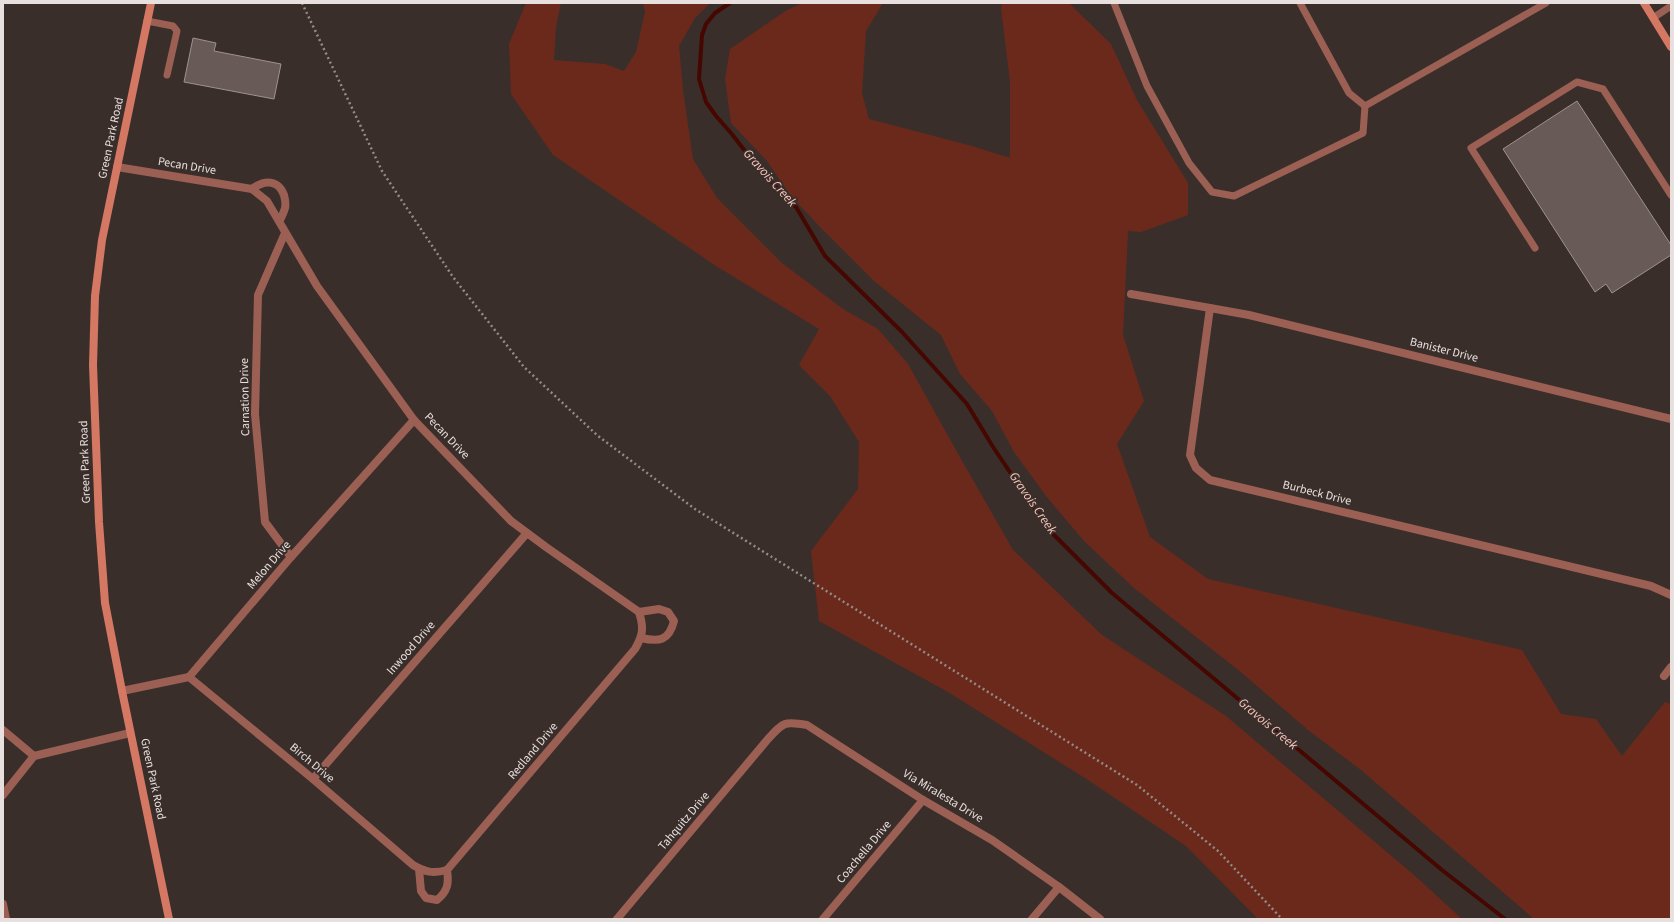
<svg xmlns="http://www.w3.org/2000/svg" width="1674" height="922" viewBox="0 0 1674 922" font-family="'Source Sans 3',sans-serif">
<rect width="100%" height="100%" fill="#3a2e2b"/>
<g fill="#6b291c">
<path d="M 526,3 L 561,3 L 556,27 L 554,60 L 605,64 L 624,71 L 636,52 L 645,12 L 643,3 L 710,3 L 695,18 L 679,46 L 683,90 L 693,159 L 717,198 L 782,263 L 843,309 L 878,329 L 908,364 L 957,452 L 1013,550 L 1102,635 L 1226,716 L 1414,875 L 1462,919 L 1258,919 L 1186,846 L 1088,780 L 948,692 L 819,621 L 811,551 L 858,489 L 859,442 L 830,396 L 799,365 L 819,329 L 716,266 L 553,155 L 511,94 L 509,44 Z"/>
<path d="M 802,3 L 883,3 L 866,31 L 862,93 L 869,119 L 972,146 L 1010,158 L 1010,82 L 1001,8 L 1002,3 L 1069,3 L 1111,44 L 1137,100 L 1188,183 L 1188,215 L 1141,232 L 1128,231 L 1123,335 L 1144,401 L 1117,444 L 1150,537 L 1208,579 L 1522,650 L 1561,714 L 1596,719 L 1622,756 L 1665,702 L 1671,704 L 1671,919 L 1534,919 L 1361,770 L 1308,730 L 1242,673 L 1134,588 L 1084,541 L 1046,496 L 1014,452 L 992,411 L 960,374 L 941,335 L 874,281 L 820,227 L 790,195 L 767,161 L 731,123 L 725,79 L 730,49 L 787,10 Z"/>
</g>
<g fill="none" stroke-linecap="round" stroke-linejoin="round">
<path stroke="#450700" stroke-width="4" d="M 730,3 L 715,13 L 706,24 L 702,35 L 699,79 L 706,102 L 716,116 L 731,133 L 763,174 L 796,207 L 825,256 L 902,332 L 967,404 L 993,447 L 1049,530 L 1112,593 L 1442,870 L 1505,919"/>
</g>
<g fill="#675a57" stroke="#a0928e">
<path d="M 193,38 L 216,43 L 214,51 L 281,64 L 274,99 L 184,82 Z"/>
<path d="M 1577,101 L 1671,245 L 1671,255 L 1612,293 L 1606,284 L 1595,292 L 1503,149 Z"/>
</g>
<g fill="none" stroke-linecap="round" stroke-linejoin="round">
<path stroke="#948b88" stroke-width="2.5" stroke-dasharray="2 3" stroke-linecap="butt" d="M 302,3 L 382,171 L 453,277 L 524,367 L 598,436 L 695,509 L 1137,785 L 1218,851 L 1282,919"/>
<g stroke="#9b6053" stroke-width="7">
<path d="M 1114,3 L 1147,86 L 1189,163 L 1212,192 L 1234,196 L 1363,133 L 1365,106 L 1546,3"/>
<path d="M 1300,3 L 1349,93 L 1365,106"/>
<path d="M 1653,18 L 1671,6"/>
<path d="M 147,21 L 173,26 L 177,31 L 167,75"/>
<path d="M 1535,248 L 1471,148 L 1577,82 L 1603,89 L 1671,195"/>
</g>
<g stroke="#9b6053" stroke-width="8">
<path d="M 117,167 L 252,189 L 267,201 L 317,286 L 414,420 L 511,521 L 546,547 L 639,612 C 644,628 643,635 635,649 L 447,870 C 433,874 425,872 413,865 L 313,779 L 189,677"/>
<path d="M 252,189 C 264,180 278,179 284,195 C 285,199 286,204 285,208 C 284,212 282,216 280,220"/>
<path d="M 285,233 L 258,295 L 255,414 L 265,522 L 291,557"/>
<path d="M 1131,294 L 1210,308 L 1190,455 L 1196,468 L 1210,480 L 1651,586 L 1671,595"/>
<path d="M 1210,308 L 1249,315 L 1671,419"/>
<path d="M 639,612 L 659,609 L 668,612 L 674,621 C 669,641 659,642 641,638"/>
<path d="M 1664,676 L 1671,667"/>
<path d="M 122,691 L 189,677 L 291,557 L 414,420"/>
<path d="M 3,730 L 34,756 L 130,733"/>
<path d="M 313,779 L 527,533"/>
<path d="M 3,795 L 34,756"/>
<path d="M 419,869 L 421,891 L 426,898 L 437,900 C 448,891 449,883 447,870"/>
<path d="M 3,904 L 6,919"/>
<path d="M 617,919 L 768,739 C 783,722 785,721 807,725 L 923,800 L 992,840 L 1059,887 L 1100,919"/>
<path d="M 823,919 L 923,800"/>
<path d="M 1032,919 L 1059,887"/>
</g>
<g stroke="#d57863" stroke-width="8">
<path d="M 151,3 L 102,240 L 95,296 L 93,365 L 99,522 L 105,603 L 122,691 L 169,919"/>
<path d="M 1644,3 L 1671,47"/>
</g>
</g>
<g text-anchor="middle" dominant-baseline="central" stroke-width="4" stroke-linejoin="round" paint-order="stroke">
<g font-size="12" fill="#e8e0de" stroke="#3a2e2b">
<text transform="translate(111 138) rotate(-78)">Green Park Road</text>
<text transform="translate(187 166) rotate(9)">Pecan Drive</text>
<text transform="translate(1444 350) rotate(14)">Banister Drive</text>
<text transform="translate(245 397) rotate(-91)">Carnation Drive</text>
<text transform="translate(447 436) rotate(46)">Pecan Drive</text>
<text transform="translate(85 462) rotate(-92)">Green Park Road</text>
<text transform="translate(1317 493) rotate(14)">Burbeck Drive</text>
<text transform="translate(269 565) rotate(-49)">Melon Drive</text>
<text transform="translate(411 648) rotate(-49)">Inwood Drive</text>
<text transform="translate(533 751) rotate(-50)">Redland Drive</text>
<text transform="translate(312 763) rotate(40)">Birch Drive</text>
<text transform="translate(153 779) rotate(78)">Green Park Road</text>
<text transform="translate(943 796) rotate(31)">Via Miralesta Drive</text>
<text transform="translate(684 821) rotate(-50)">Tahquitz Drive</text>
<text transform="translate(864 852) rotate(-50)">Coachella Drive</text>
</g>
<g font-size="13" font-style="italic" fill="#f9c7bc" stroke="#3a2e2b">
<text transform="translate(770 178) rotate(48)">Gravois Creek</text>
<text transform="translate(1033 503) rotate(55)">Gravois Creek</text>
<text transform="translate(1268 724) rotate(40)">Gravois Creek</text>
</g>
</g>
<rect width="1674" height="922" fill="none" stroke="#e8e0de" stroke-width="8"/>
</svg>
